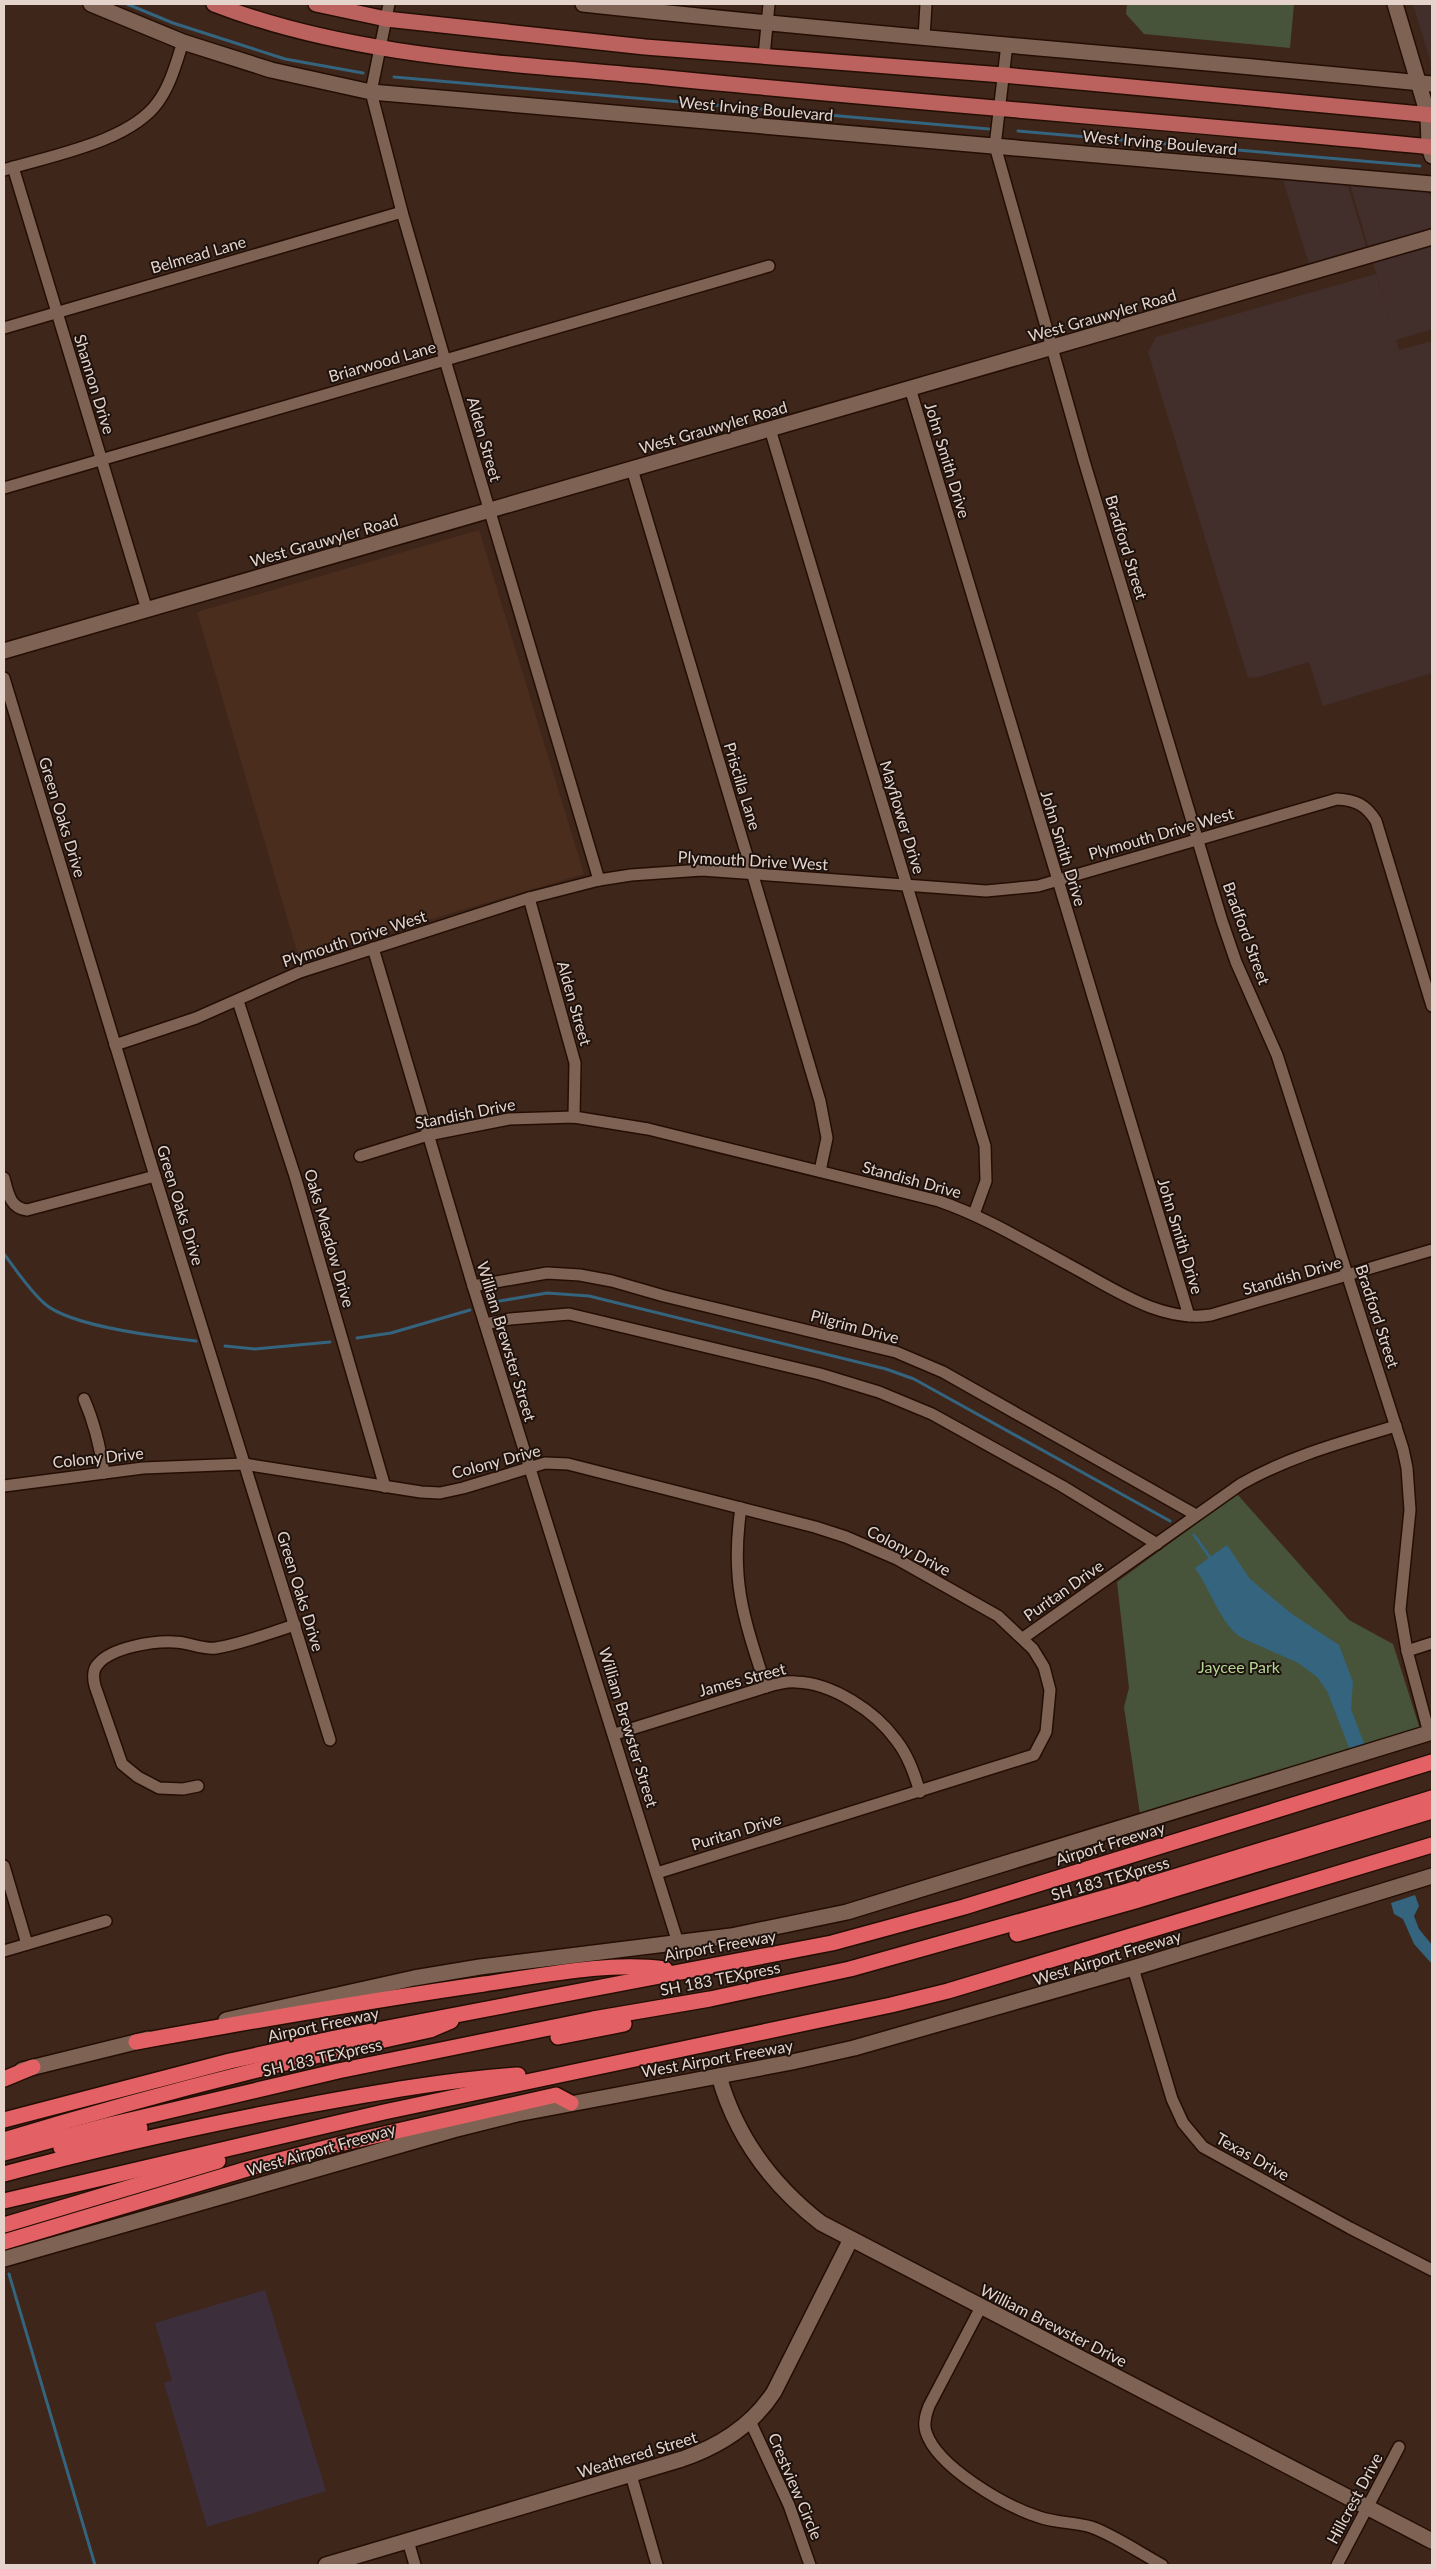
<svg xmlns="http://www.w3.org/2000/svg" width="1436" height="2569" viewBox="0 0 1436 2569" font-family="Lato,sans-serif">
<rect width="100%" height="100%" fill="#3e261a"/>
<g fill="#422e2b">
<path d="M 1413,4 L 1432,4 L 1432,66 Z"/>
<path d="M 1282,177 L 1347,183 L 1366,246 L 1309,264 Z"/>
<path d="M 1350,184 L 1426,190 L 1432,198 L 1432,329 L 1396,340 L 1399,350 L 1432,341 L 1432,673 L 1323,706 L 1309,662 L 1259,677 L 1248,678 L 1148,352 L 1156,337 L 1376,274 L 1392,327 Z"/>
</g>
<path fill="#3d2e3b" d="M 265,2290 L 326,2491 L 207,2527 L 164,2383 L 172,2380 L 155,2323 Z"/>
<path fill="#4b2d1d" d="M 479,530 L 584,874 L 299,958 L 197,612 Z"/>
<g fill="#47543a">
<path d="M 1127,4 L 1294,4 L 1290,48 L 1144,34 L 1126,14 Z"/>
<path d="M 1237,1494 L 1349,1620 L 1393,1644 L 1420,1729 L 1140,1814 L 1124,1707 L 1129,1688 L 1117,1582 Z"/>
</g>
<g fill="#34647e">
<path d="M 1227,1545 L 1250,1579 L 1292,1614 L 1339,1645 L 1353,1682 L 1351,1709 L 1365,1746 L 1350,1750 L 1327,1691 L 1317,1677 L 1298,1663 L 1242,1638 C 1220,1624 1211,1590 1195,1568 Z"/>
<path d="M 1415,1895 L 1419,1906 L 1414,1916 L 1419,1929 L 1432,1945 L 1432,1964 L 1414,1944 L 1403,1919 L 1394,1914 L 1391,1903 Z"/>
</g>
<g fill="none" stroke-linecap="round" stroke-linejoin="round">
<g stroke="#34647e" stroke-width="3">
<path d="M 127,4 L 173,23 L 285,59 L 363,73"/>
<path d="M 394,77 L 989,129"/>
<path d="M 1018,131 L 1420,166"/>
<path d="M 4,1254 C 17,1271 29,1290 45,1304 C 72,1327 160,1337 196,1341"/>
<path d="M 494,1302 L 547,1293 L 589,1296 L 886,1369 L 914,1379 L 1170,1521"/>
<path d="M 357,1338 L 391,1333 L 470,1310"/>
<path d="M 225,1346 L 255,1349 L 330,1342"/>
<path d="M 1194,1535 L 1211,1559"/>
<path d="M 9,2274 L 95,2565"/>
</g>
<g stroke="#240e04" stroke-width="14">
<g id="street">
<path d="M 389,4 L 371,92 L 402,212 L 445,360 L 599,880"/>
<path d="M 924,38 L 926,4"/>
<path d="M 1007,44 L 995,146 L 1084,461 L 1222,921 L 1236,962 L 1277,1055 L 1403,1449 L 1407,1468 L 1410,1510 L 1400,1610 L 1407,1651 L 1429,1733"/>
<path d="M 764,56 L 769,4"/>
<path d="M 13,167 L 147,610"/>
<path d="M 4,170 C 49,156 130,142 158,102 C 171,84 176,63 183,42"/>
<path d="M 4,328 L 402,212"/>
<path d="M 910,388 L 1189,1316"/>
<path d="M 770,429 L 985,1146 L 986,1181 L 974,1214"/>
<path d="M 632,469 L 820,1101 L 827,1138 L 820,1171"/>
<path d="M 4,488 L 769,266"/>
<path d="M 4,678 L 155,1176 L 330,1740"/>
<path d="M 529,898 L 575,1063 L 574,1117"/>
<path d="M 373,948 L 473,1286 L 678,1943"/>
<path d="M 238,1001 L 295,1176 L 385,1487"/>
<path d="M 115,1045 L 196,1018 L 300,972 L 529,898 L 599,880 L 631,875 L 702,870 L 986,891 L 1038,886 L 1337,799 C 1356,800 1366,805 1376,821 L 1432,1006"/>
<path d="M 360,1156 L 428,1135 L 509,1119 L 574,1117 L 648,1129 L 939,1201 C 985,1217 1026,1242 1069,1265 C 1113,1288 1160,1323 1211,1315 L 1432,1250"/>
<path d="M 4,1178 C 8,1193 10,1208 27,1210 L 155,1176"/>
<path d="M 473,1286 L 547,1273 L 580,1275 L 612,1281 L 664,1296 L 896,1352 L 943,1372 L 1196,1515"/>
<path d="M 485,1324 L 510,1319 L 569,1314 L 820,1374 L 879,1392 L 932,1414 L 1062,1486 L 1157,1544"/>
<path d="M 84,1399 C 95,1424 100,1446 104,1473"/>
<path d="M 4,1486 L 143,1468 L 244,1464 L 421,1492 L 440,1493 L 463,1488 L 545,1463 L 568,1464 L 815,1527 L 846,1537 L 897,1559 L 998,1616 L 1033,1649 L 1044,1667 L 1050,1690 L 1046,1732 L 1034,1755 L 657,1873"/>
<path d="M 741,1508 C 730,1581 744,1619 766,1687"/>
<path d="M 1023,1638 L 1241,1484 C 1290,1456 1343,1442 1396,1426"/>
<path d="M 1407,1651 L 1432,1643"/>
<path d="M 615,1734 L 766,1687 C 776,1684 786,1681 796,1682 C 832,1683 875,1711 896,1740 C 908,1755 914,1773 920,1792"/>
<path d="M 198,1786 L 183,1789 L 159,1788 L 138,1777 L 122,1764 L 95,1686 C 93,1678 92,1670 98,1664 C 112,1647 154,1641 174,1642 C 189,1642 202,1650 216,1648 C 242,1644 269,1633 295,1625"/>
<path d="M 4,1866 L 27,1944"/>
<path d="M 4,1951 L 106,1921"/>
<path d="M 1133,1968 L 1172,2099 L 1183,2123 L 1203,2147 L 1350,2228 L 1432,2270"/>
<path d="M 981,2307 L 929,2406 C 926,2414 923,2423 926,2432 C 937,2467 1005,2506 1039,2517 C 1056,2523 1074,2522 1091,2527 C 1112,2534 1142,2554 1162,2565"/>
<path d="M 750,2421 L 789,2505 L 810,2565"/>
<path d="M 631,2475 L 657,2565"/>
<path d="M 408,2541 L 415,2565"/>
<path d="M 1337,2565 L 1399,2447"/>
</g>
</g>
<g stroke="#240e04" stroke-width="18">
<g id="secondary">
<path d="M 91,4 L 183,42 L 271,70 L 371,92 L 1432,184"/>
<path d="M 583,4 C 866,35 1149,56 1432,84"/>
<path d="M 1395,4 L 1428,115 L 1429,146 L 1432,156"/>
<path d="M 4,651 L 1432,237"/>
<path d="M 226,2020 L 414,1978 L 480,1967 L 731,1936 L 847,1912 L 1432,1732"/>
<path d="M 22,2070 L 148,2039"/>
<path d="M 719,2076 C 736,2137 772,2185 821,2223 L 1432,2541"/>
<path d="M 4,2259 L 453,2130 L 517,2114 L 792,2062 L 854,2048 L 1133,1968 L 1432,1876"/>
<path d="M 326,2565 L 682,2459 C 720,2446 752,2426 774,2392 L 851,2239"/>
</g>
</g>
<g stroke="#240e04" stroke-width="18">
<g id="primary">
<path d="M 214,4 C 354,58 510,63 657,77 C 915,103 1174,122 1432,147"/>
<path d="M 316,4 L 386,19 L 645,47 L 1003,75 L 1432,115"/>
</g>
</g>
<g stroke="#240e04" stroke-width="18">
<g id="highway">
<path d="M 1017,1934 L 1135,1901 L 1432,1811"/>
<path d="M 558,2037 L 624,2024"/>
<path d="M 136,2042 C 252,2021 367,2001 484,1984 C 540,1976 609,1961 665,1969"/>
<path d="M 4,2079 L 33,2067"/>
<path d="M 4,2120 L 230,2061 L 335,2038 L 832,1943 L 964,1907 L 1432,1762"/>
<path d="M 4,2140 C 144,2097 287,2061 430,2030 L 451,2021"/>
<path d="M 61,2148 L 140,2128"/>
<path d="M 4,2153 L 109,2125 L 338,2071 L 593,2019 L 710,1999 L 850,1969 L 1128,1891 L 1432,1798"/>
<path d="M 4,2174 C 103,2147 203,2125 304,2106 C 374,2093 446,2080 518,2075"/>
<path d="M 4,2201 L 384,2112 L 891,2005 L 948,1991 L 1432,1845"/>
<path d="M 4,2225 L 218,2161"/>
<path d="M 4,2242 L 257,2166 L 344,2143 L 556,2095 L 571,2103"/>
</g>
</g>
<use href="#street" stroke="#7e6254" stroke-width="11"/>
<use href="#secondary" stroke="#7e6254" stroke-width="15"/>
<use href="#primary" stroke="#bb615e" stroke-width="15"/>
<use href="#highway" stroke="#e36164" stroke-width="15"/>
</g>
<g text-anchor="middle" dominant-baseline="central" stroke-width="4" stroke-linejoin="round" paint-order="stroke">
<g font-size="16" fill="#e5d4cc" stroke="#1d120d">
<text transform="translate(756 108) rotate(5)">West Irving Boulevard</text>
<text transform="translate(1160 142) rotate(5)">West Irving Boulevard</text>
<text transform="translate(198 254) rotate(-16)">Belmead Lane</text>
<text transform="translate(1102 315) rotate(-16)">West Grauwyler Road</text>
<text transform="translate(382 361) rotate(-16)">Briarwood Lane</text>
<text transform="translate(95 384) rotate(73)">Shannon Drive</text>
<text transform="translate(713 427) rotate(-16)">West Grauwyler Road</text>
<text transform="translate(485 439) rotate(74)">Alden Street</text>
<text transform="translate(948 460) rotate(73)">John Smith Drive</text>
<text transform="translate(324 540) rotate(-16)">West Grauwyler Road</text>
<text transform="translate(1127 547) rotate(73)">Bradford Street</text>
<text transform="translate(743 786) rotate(73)">Priscilla Lane</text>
<text transform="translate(63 817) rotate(73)">Green Oaks Drive</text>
<text transform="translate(903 817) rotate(73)">Mayflower Drive</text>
<text transform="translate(1161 833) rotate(-16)">Plymouth Drive West</text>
<text transform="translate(1064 848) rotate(73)">John Smith Drive</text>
<text transform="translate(753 860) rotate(3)">Plymouth Drive West</text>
<text transform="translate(1247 933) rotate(70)">Bradford Street</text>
<text transform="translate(354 938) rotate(-18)">Plymouth Drive West</text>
<text transform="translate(575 1003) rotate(74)">Alden Street</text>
<text transform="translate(465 1113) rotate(-11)">Standish Drive</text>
<text transform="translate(912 1179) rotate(15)">Standish Drive</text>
<text transform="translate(181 1205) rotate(73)">Green Oaks Drive</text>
<text transform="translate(1181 1236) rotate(73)">John Smith Drive</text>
<text transform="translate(330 1238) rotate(74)">Oaks Meadow Drive</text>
<text transform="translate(1292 1275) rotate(-16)">Standish Drive</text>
<text transform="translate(1378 1316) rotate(72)">Bradford Street</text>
<text transform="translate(855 1326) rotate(15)">Pilgrim Drive</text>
<text transform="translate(507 1341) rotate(73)">William Brewster Street</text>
<text transform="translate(98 1457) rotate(-6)">Colony Drive</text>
<text transform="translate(496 1461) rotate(-15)">Colony Drive</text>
<text transform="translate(909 1550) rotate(27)">Colony Drive</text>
<text transform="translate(1063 1590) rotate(-35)">Puritan Drive</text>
<text transform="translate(301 1591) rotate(73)">Green Oaks Drive</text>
<text transform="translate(742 1679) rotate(-15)">James Street</text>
<text transform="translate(629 1727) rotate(73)">William Brewster Street</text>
<text transform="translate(736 1831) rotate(-17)">Puritan Drive</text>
<text transform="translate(1110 1843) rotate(-17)">Airport Freeway</text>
<text transform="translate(1110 1878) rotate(-16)">SH 183 TEXpress</text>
<text transform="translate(720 1945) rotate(-10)">Airport Freeway</text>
<text transform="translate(1107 1957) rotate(-17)">West Airport Freeway</text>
<text transform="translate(720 1978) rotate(-11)">SH 183 TEXpress</text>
<text transform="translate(323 2024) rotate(-12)">Airport Freeway</text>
<text transform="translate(322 2057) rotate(-13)">SH 183 TEXpress</text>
<text transform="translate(717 2058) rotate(-10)">West Airport Freeway</text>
<text transform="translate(321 2149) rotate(-16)">West Airport Freeway</text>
<text transform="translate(1253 2156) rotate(29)">Texas Drive</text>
<text transform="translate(1054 2325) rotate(27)">William Brewster Drive</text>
<text transform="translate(637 2454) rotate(-17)">Weathered Street</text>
<text transform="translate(796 2486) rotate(67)">Crestview Circle</text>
<text transform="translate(1354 2498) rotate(-62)">Hillcrest Drive</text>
</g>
<g font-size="16" fill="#b3d693" stroke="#1d120d">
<text x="1239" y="1666">Jaycee Park</text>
</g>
</g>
<rect width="1436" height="2569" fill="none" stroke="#e5d4cc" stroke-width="10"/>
</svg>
